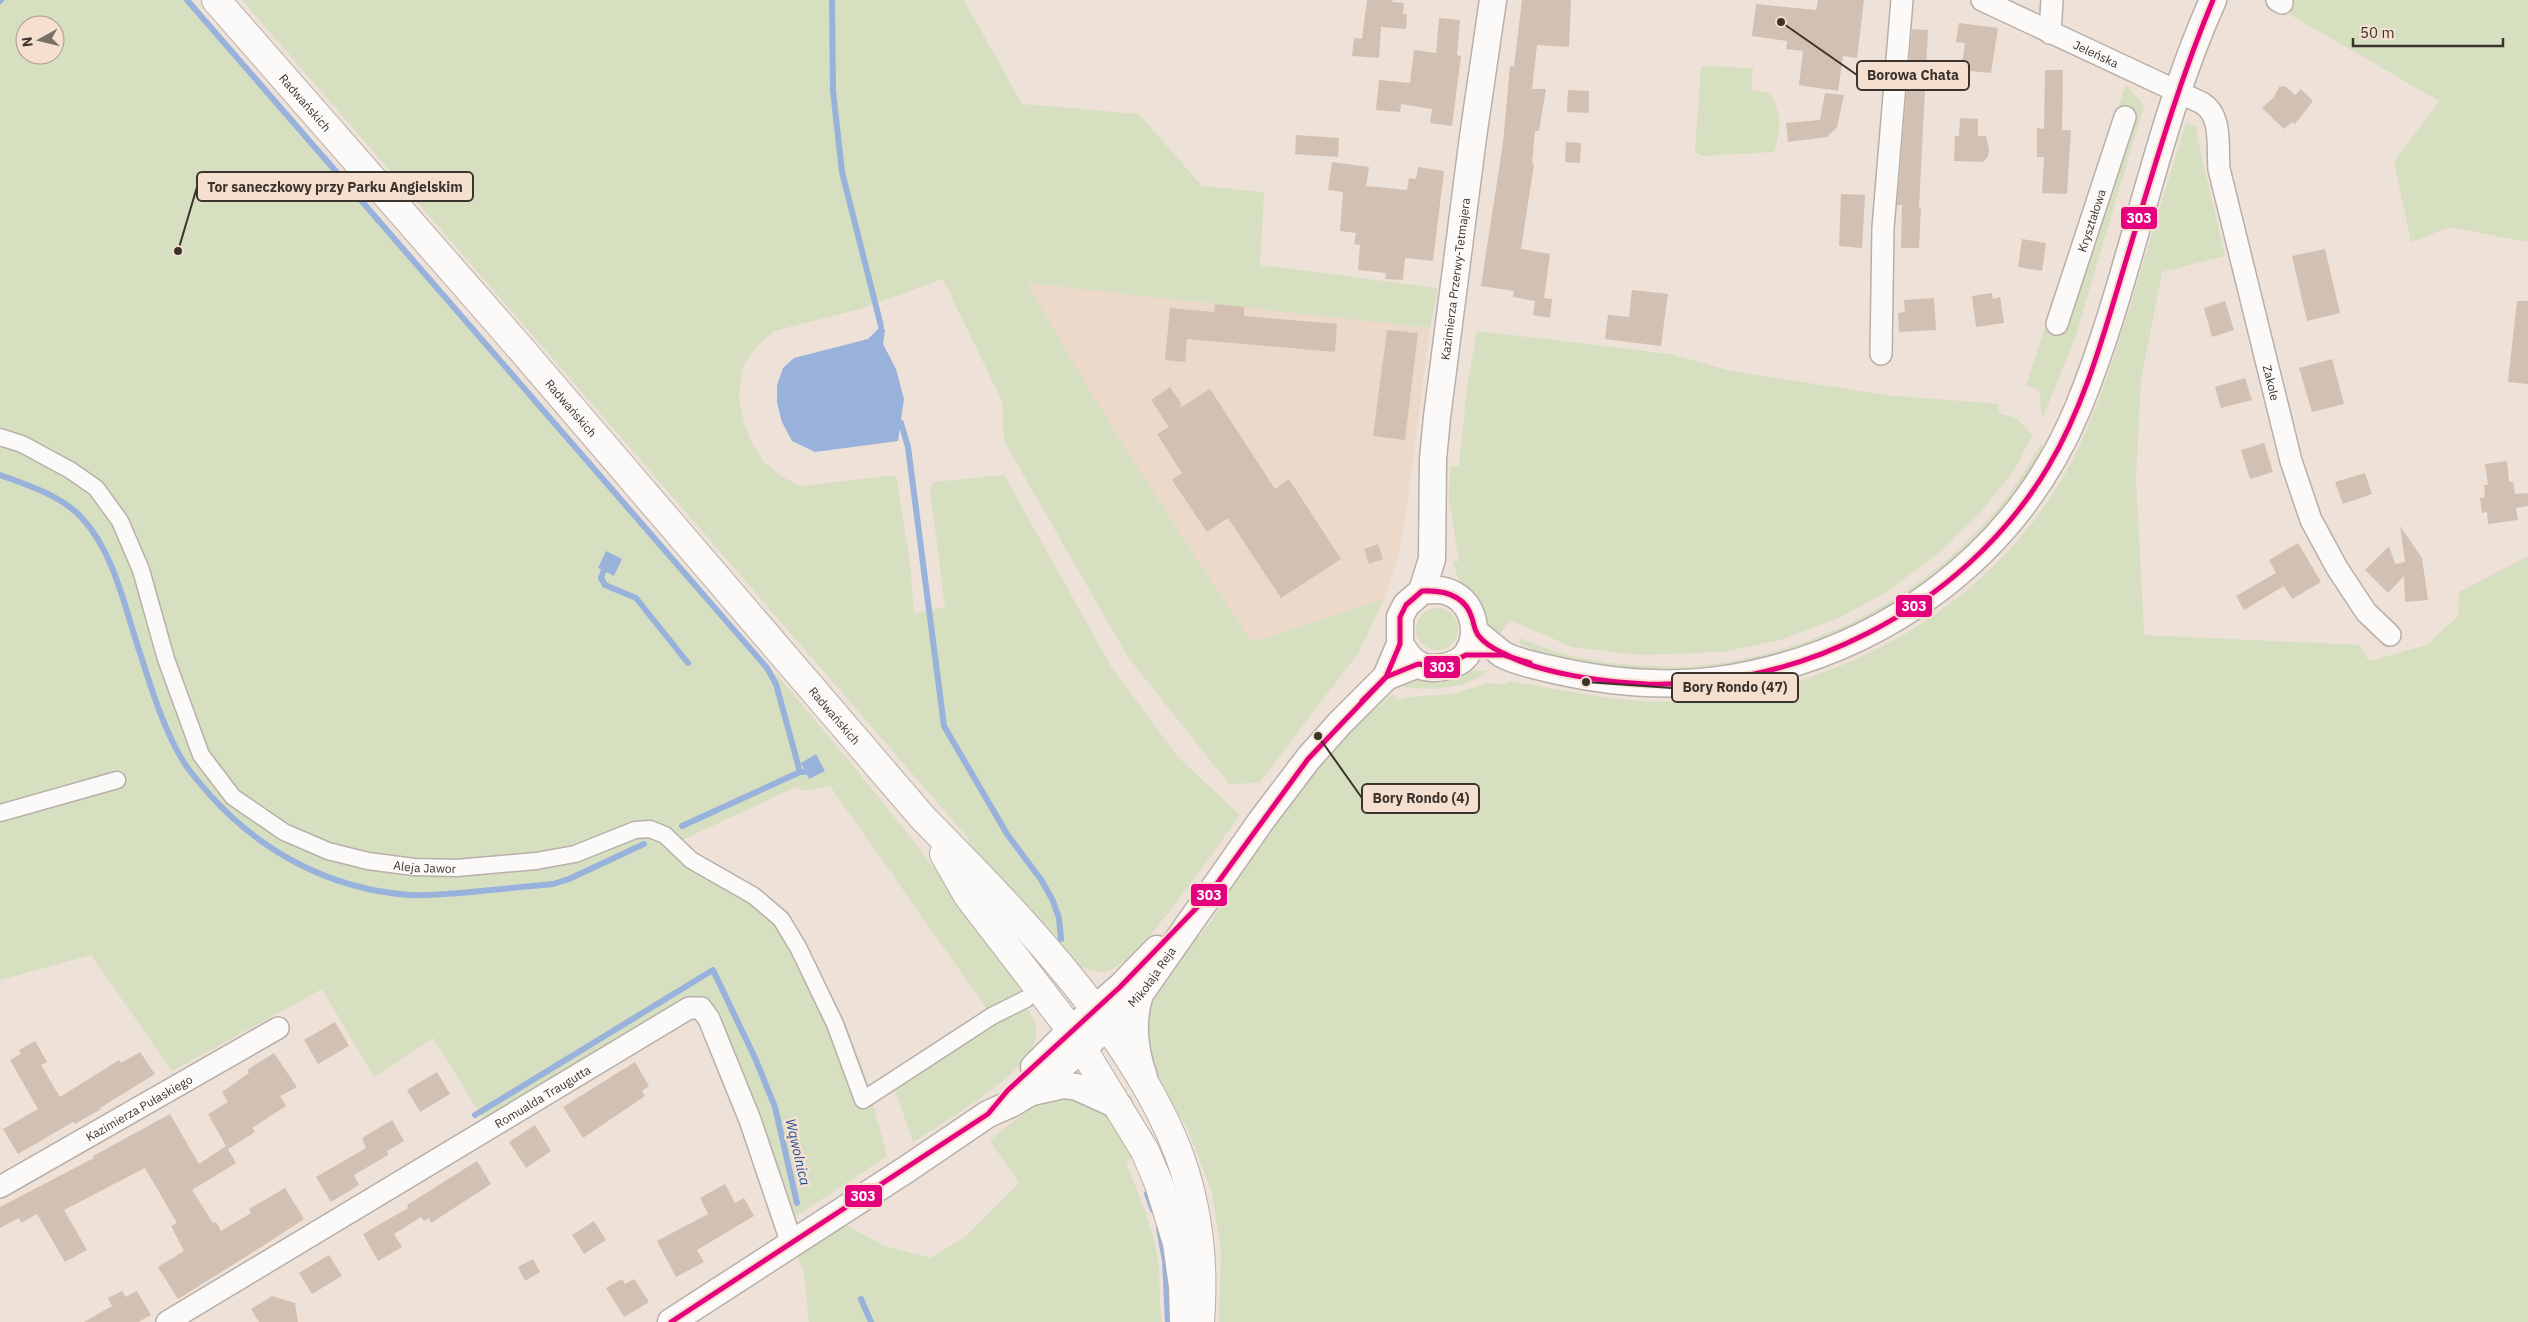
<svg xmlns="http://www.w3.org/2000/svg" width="2528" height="1322" viewBox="0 0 2528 1322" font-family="'IBM Plex Sans',sans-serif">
<rect width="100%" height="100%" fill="#ede1d8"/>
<path fill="#ecd9c9" d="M 1026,282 L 1430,328 L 1405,520 L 1397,560 L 1384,599 L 1252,642 L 1174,525 L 1079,376 Z"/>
<g fill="#d7dfc1" fill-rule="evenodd">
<path d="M 0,0 L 183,0 L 604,482 L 760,665 L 778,676 C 864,778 948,880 1022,990 L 1017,997 L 989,1012 L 830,786 L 802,791 L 798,786 L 680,841 L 787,913 L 843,1017 L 866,1077 L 887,1156 L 777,1229 L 740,1114 L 706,1030 L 693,1013 L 487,1125 L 433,1038 L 374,1077 L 322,989 L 172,1071 L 91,955 L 0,980 ZM 25,25 L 55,25 L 55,55 L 25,55 Z"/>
<path d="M 242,0 L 964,0 L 1022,104 L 1139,114 L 1202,186 L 1264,192 L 1260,265 L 1438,288 L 1430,328 L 1027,283 C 1096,406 1173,524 1252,642 L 1384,599 L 1359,652 L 1259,783 L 1229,784 L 1128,657 L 1004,441 L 1002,401 L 943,279 L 860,309 L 774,331 L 757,346 L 742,368 L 739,397 L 744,423 L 752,443 L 764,462 L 782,477 L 801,486 L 896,475 L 910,563 L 914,613 L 945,607 L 930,489 L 933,482 L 1004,475 L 1112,668 L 1177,756 L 1240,815 C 1217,846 1141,960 1110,970 C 1100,974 1091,970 1081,967 L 971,852 L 968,838 Z"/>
<path d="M 2265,0 L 2528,0 L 2528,242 L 2450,227 L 2411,242 L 2394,161 L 2439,101 Z"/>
<path d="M 1701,66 L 1753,68 L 1751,90 L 1770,93 C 1782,112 1781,131 1774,152 L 1701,156 L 1695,152 Z"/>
<path d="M 2126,84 L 2144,106 L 2075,338 L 2042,419 L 2039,390 L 2026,385 Z"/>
<path d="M 2186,123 L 2198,127 L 2196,132 L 2225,256 L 2162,272 L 2141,379 L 2136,477 L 2144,635 L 2359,645 L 2369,661 L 2427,645 L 2458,616 L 2459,592 L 2528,556 L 2528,1322 L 1219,1322 L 1221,1251 L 1212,1193 L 1189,1132 L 1156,1075 L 1147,1048 L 1146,1019 L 1156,994 L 1172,969 L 1212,920 L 1255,849 L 1328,752 L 1354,726 L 1393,694 L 1398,700 L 1409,697 L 1453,694 L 1489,683 L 1504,685 L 1511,681 C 1571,692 1631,705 1692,701 C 1847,689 1997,602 2071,463 C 2098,411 2115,353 2133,297 C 2150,239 2168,181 2186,123 Z"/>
<path d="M 1477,331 L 1670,354 L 1731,371 L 1885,395 L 1999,404 L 1998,413 L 2016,418 L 2032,435 L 2015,469 L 1979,514 L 1935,556 L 1888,591 L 1839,618 L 1780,640 L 1722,652 L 1640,655 L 1572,647 L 1510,620 L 1500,634 L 1486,625 L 1460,584 L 1453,562 L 1459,561 L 1449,499 L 1450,466 L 1459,466 L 1467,387 Z"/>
<path d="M 2041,444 L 2044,452 C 2025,481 2005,511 1981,536 C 1920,598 1843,639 1759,660 C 1746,663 1732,668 1719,669 C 1692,673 1663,672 1636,670 C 1595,666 1556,662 1519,643 L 1521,638 C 1563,658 1607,664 1653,666 C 1667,666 1681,668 1695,666 C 1821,655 1945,587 2017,483 C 2026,470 2033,457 2041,444 Z"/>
<circle cx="1437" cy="629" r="21"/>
<path d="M 1468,670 L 1487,671 C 1468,689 1428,691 1403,687 L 1415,679 Z"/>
<path d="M 1026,1005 C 1031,1015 1038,1025 1036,1037 C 1030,1073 944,1122 913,1142 L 895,1090 L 996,1019 Z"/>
<path d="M 1071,1095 L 1097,1104 L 1115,1121 L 1135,1156 L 1126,1162 C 1139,1197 1155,1231 1159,1268 C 1160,1286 1159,1304 1162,1322 L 809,1322 L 804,1273 L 797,1256 L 845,1225 L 885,1246 L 931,1258 L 965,1237 L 1019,1183 L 990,1141 C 1016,1119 1035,1100 1071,1095 Z"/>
</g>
<g fill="#99b2dc">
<path d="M 881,326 L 885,330 L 883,344 L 896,369 L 904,399 L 898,441 L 815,452 L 792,441 L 782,422 L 777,403 L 777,385 L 783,368 L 794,358 L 868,339 Z"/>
<path d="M 606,551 L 622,559 L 614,576 L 598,568 Z"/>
<path d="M 816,754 L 825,771 L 809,779 L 801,763 Z"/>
</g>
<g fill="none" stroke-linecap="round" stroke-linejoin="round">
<g stroke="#99b2dc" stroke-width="6">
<path d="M 187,0 L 767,668 L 776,684 L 800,772 L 804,772"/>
<path d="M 832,0 L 833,91 L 842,172 L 881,326"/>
<path d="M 0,1 L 1,0"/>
<path d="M 901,423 L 908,447 L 944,726 L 1007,834 L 1042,881 L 1053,901 L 1059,918 L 1061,939"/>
<path d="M 0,475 C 28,485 62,496 82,518 C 115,554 125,609 140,653 C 152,690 163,728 183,761 C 190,773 201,784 210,795 C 262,853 331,889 409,895 C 426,896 443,894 460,893 C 491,890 522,887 553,884 L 569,879 L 644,844"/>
<path d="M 604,570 L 601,578 L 605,585 L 636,598 L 688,663"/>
<path d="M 682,826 L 800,772"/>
<path d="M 475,1115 L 713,970 L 755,1058 L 775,1107 L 797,1203"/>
<path d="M 1147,1194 L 1153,1210"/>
<path d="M 1159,1228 L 1165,1261 L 1168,1322"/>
<path d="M 861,1299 L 871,1322"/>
</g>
</g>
<g fill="#d2c1b2">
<path d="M 1367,0 L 1393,0 L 1392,2 L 1404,3 L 1403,14 L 1407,14 L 1406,29 L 1381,27 L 1379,58 L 1352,56 L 1354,38 L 1362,39 Z"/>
<path d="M 1522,0 L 1571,0 L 1569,47 L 1537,45 L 1532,89 L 1546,89 L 1539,131 L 1535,131 L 1532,163 L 1534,164 L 1521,249 L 1550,254 L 1544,298 L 1552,299 L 1550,318 L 1533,315 L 1535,301 L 1513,297 L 1514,291 L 1481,286 L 1503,143 L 1510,66 L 1514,66 Z"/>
<path d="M 1818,0 L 1864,0 L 1857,58 L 1843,56 L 1838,91 L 1799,85 L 1803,51 L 1786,49 L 1787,41 L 1752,36 L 1756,4 L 1816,10 Z"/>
<path d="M 1439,18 L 1460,20 L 1457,55 L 1461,56 L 1452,126 L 1430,123 L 1432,109 L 1401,104 L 1400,112 L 1376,110 L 1379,80 L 1410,83 L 1414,50 L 1436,53 Z"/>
<path d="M 1959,23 L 1998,28 L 1991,73 L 1961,70 L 1965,43 L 1956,42 Z"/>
<path d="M 1912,29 L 1928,30 L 1919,208 L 1921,208 L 1919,248 L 1901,248 L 1902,205 L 1897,205 Z"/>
<path d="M 2045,70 L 2063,70 L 2062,130 L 2071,130 L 2067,194 L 2042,193 L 2044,157 L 2037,157 L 2037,128 L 2044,129 Z"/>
<path d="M 2285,86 L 2295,95 L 2301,89 L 2313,101 L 2295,124 L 2292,122 L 2284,129 L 2262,108 L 2274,97 L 2279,87 Z"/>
<path d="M 1568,90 L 1589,91 L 1589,113 L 1567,112 Z"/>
<path d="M 1825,93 L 1844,95 L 1837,127 L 1827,137 L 1788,142 L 1786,123 L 1820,120 Z"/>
<path d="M 1960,118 L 1978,119 L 1978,136 L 1986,136 L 1989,149 L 1988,157 L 1983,162 L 1954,161 L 1955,136 L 1959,136 Z"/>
<path d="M 1296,135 L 1339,138 L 1338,157 L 1295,154 Z"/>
<path d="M 1566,142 L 1581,143 L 1580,163 L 1565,162 Z"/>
<path d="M 1332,162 L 1369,167 L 1366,186 L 1407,190 L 1409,178 L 1416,179 L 1418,167 L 1444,171 L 1433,261 L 1405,258 L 1403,280 L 1385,279 L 1386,273 L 1358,270 L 1360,245 L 1354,244 L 1356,233 L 1340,231 L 1343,192 L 1328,190 Z"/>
<path d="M 1841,194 L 1865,195 L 1862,248 L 1839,246 Z"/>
<path d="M 2022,239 L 2046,243 L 2042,271 L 2018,267 Z"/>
<path d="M 2325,249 L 2340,313 L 2307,321 L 2292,256 Z"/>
<path d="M 1632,290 L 1668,294 L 1661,346 L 1605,339 L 1608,315 L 1629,317 Z"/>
<path d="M 1992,293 L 1993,299 L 2000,297 L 2004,323 L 1976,327 L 1972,296 Z"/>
<path d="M 1934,298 L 1936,330 L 1899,332 L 1898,313 L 1905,312 L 1904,300 Z"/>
<path d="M 2225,301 L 2234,330 L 2212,337 L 2204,308 Z"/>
<path d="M 2517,301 L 2528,301 L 2528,384 L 2508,382 Z"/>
<path d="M 1215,304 L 1244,307 L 1244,316 L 1337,324 L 1335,352 L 1187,339 L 1185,362 L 1165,360 L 1170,308 L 1214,312 Z"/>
<path d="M 1387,330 L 1418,333 L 1405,440 L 1373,436 Z"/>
<path d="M 2332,359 L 2344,404 L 2312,412 L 2299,368 Z"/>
<path d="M 2245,378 L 2252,400 L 2221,408 L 2215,387 Z"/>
<path d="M 1170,387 L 1181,403 L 1180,408 L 1210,389 L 1275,489 L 1289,479 L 1341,559 L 1281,598 L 1228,518 L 1207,532 L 1172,480 L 1182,473 L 1157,434 L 1169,427 L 1151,400 Z"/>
<path d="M 2264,443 L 2273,472 L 2250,479 L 2241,450 Z"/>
<path d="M 2507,461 L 2509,482 L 2513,482 L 2515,494 L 2528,493 L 2528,506 L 2516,508 L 2518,520 L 2488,524 L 2487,512 L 2482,513 L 2480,498 L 2485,497 L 2484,485 L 2488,485 L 2485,464 Z"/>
<path d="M 2365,473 L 2372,494 L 2343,504 L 2335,482 Z"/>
<path d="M 2400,526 L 2422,558 L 2428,600 L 2405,602 L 2404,576 L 2388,593 L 2365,570 L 2389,546 L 2395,564 L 2405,562 Z"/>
<path d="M 2298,543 L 2321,582 L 2292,599 L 2284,586 L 2244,610 L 2236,596 L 2276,573 L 2269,560 Z"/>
<path d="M 1378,544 L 1383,559 L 1369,564 L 1364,549 Z"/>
<path d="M 335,1022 L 349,1046 L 318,1064 L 304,1040 Z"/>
<path d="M 35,1041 L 47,1062 L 41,1065 L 60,1097 L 119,1060 L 121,1063 L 140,1052 L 155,1074 L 100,1108 L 101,1109 L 75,1124 L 73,1122 L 18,1154 L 3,1129 L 38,1109 L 10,1060 L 21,1054 L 19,1050 Z"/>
<path d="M 274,1053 L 297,1087 L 280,1096 L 286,1106 L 252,1128 L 255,1132 L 228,1149 L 236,1163 L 192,1190 L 213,1223 L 216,1222 L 221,1231 L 251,1213 L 249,1209 L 285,1188 L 304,1219 L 263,1246 L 178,1299 L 158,1267 L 184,1251 L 171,1226 L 177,1223 L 145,1168 L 64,1210 L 87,1250 L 65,1262 L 37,1214 L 21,1223 L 19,1218 L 0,1228 L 0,1207 L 94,1158 L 93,1156 L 170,1114 L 199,1164 L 226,1146 L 208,1114 L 228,1102 L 222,1092 L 249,1073 L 247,1070 Z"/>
<path d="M 635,1062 L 649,1086 L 642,1091 L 645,1096 L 583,1138 L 563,1107 Z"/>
<path d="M 437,1072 L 450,1094 L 420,1112 L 407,1090 Z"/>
<path d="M 392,1120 L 404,1141 L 387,1151 L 388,1155 L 354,1175 L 359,1185 L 331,1202 L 316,1177 L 366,1148 L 362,1138 Z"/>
<path d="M 535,1125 L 551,1151 L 526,1168 L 509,1142 Z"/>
<path d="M 477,1161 L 491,1184 L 431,1223 L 429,1218 L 424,1221 L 421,1217 L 394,1234 L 402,1247 L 378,1261 L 363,1234 L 408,1208 L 407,1205 Z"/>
<path d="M 725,1184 L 735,1203 L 744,1198 L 754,1216 L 697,1250 L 704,1262 L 676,1277 L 657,1241 L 708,1214 L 700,1198 Z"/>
<path d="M 594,1221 L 606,1240 L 584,1254 L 572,1235 Z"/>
<path d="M 329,1255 L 342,1276 L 312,1294 L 299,1273 Z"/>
<path d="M 533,1259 L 540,1272 L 525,1281 L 518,1267 Z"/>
<path d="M 622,1279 L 625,1284 L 634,1279 L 649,1302 L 624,1317 L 606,1288 Z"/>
<path d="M 122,1291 L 126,1297 L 137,1291 L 151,1315 L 138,1322 L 84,1322 L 112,1306 L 108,1298 Z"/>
<path d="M 272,1296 L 295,1303 L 298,1322 L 259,1322 L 251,1309 Z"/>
</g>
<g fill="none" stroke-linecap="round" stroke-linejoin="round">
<g stroke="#b8afa8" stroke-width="19">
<g id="pedestrian">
<path id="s1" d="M 0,437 L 22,444 L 70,470 L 96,488 L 120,521 L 141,570 L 166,659 L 201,755 L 233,797 L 284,832 L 328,851 L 368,861 L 414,867 L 456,868 L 536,861 L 575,854 L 635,830 L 650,829 L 665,835 L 691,860 L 754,896 L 781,919 L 798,947 L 835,1024 L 863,1100 L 992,1016 L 1026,999"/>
<path d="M 0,813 L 117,780"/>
</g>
</g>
<g stroke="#b8afa8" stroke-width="24">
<g id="minor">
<path id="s2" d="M 1982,0 L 2202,103 C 2223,116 2217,147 2219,169 L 2291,461 L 2311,520 L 2337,568 L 2366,612 L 2390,635"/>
<path d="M 2277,0 L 2282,3"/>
<path d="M 2050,33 L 2052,0"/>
<path id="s3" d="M 2057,324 L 2125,117"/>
<path d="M 1881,354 L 1883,228 L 1902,0"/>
<path id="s4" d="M 0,1187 L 278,1028"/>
<path id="s5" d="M 167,1322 L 689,1008 L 701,1008 L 709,1019 L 750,1120 L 792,1244"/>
</g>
</g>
<g stroke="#b8afa8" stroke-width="29">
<g id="tertiary">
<path id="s6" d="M 1422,591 L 1432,559 L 1433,459 L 1437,417 L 1473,137 L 1493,0"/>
<path d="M 1475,632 C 1484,639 1493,647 1502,654 C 1514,661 1533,665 1546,668 C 1604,682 1660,688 1719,680 C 1879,656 2015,559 2078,408 C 2132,276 2154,131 2213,0"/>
<path d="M 1386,677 L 1400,644 L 1400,617 L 1406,605 L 1422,591 C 1430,590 1437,589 1445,591 C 1472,598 1482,631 1467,654 C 1458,667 1431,672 1417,664 C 1409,659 1405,651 1400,644"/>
<path d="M 1140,994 C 1131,1022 1134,1049 1144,1077"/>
<path d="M 1034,1067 L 1071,1030 L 1120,987 L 1157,949"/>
<path d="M 1032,1092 L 1063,1085 L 1077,1087 L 1119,1106"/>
<path id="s7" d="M 671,1322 L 907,1169 L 988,1114 L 1013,1103 L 1031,1092 L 1107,1027 L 1140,994 L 1261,821 L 1308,759 L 1340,723 L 1386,677 L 1418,664"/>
</g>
</g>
<g stroke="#b8afa8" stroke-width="30">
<g id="secondary">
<path id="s8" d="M 216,0 L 515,342 L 923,818 C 1015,911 1146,1045 1185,1172 C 1200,1221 1204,1271 1200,1322"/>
<path d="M 944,854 L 968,896 L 1071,1030 L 1145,1151 L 1159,1184 L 1177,1243 L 1183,1286 L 1184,1320"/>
</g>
</g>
<use href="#pedestrian" stroke="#fcfaf9" stroke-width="16"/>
<use href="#minor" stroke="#fcfaf9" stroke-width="21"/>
<use href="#tertiary" stroke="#fcfaf9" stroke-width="26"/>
<use href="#secondary" stroke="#fcfaf9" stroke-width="28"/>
<g stroke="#f5e0d0" stroke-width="9">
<g id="bus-1">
<path d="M 1362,701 L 1386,677 L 1418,664 L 1441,667 L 1466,655 L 1504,655 L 1530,663"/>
<path d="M 671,1322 L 988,1114 L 1008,1090 L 1120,987 L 1208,896 L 1308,759 L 1386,677 L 1400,644 L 1400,617 L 1406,605 L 1422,591 C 1443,590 1465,595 1472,618 C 1474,624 1474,629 1478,635 C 1484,643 1494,649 1503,653 C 1539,674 1606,682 1647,684 C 1725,686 1800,668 1868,633 C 1941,596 2006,538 2048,467 C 2085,405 2104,333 2125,264 C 2152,175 2177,86 2213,0"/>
</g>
</g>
<use href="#bus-1" stroke="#e5007d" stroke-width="5"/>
</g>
<g text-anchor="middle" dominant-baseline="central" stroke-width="5" stroke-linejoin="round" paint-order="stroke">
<g font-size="12" fill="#3b332c" stroke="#f5e0d0">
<text stroke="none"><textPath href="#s2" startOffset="126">Jeleńska</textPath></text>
<text stroke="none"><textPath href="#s8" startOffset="136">Radwańskich</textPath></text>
<text stroke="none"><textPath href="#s3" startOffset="109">Kryształowa</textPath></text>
<text stroke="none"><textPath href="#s6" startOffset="315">Kazimierza Przerwy-Tetmajera</textPath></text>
<text stroke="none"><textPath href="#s2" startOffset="534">Zakole</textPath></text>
<text stroke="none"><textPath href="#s8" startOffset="541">Radwańskich</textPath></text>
<text stroke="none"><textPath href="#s8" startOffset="946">Radwańskich</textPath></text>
<text stroke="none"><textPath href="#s1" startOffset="659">Aleja Jawor</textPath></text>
<text stroke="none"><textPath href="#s7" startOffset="595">Mikołaja Reja</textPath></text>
<text stroke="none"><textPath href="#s5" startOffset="438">Romualda Traugutta</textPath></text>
<text stroke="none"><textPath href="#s4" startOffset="160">Kazimierza Pułaskiego</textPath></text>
</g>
<g font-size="14" font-style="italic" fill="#1f509c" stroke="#f5e0d0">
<text transform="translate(798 1152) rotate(77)">Wąwolnica</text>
</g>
</g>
<path fill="none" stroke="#3b332c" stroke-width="2" d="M1781 22L1857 75M178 251L197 187M1586 682L1672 688M1318 736L1362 798"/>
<g fill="#3b332c" stroke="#f5e0d0" stroke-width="2">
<circle cx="1781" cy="22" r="5"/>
<circle cx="178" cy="251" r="5"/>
<circle cx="1586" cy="682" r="5"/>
<circle cx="1318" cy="736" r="5"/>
</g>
<g fill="#f5e0d0" stroke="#3b332c" stroke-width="2">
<rect x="1857" y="61" width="112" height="29" rx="5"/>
<rect x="197" y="172" width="276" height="29" rx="5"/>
<rect x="1672" y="673" width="126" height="29" rx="5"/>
<rect x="1362" y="784" width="117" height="29" rx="5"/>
</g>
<g font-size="14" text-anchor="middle" font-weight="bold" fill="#3b332c">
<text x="1913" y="80">Borowa Chata</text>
<text x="335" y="192">Tor saneczkowy przy Parku Angielskim</text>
<text x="1735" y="692">Bory Rondo (47)</text>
<text x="1421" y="803">Bory Rondo (4)</text>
</g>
<g stroke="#f5e0d0" stroke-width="2">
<rect x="2120" y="206" width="38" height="24" rx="5" fill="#e5007d"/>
<rect x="1895" y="594" width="38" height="24" rx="5" fill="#e5007d"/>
<rect x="1423" y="655" width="38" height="24" rx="5" fill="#e5007d"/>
<rect x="1190" y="883" width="38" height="24" rx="5" fill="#e5007d"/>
<rect x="844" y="1184" width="39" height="24" rx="5" fill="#e5007d"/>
</g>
<g font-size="14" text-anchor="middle" font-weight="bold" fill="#fff">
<text x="2139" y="223">303</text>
<text x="1914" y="611">303</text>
<text x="1442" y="672">303</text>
<text x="1209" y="900">303</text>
<text x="863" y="1201">303</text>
</g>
<g transform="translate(40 40) rotate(262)"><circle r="24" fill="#f5e0d0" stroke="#ab9b8e"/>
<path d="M0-4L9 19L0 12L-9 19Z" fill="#797068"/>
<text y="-8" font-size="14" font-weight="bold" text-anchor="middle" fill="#3b332c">N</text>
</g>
<path d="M2353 38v8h150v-8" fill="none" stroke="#3b332c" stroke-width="2.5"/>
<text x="2360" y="38" font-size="15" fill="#3b332c" stroke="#f5e0d0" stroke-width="4" paint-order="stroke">50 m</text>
</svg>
